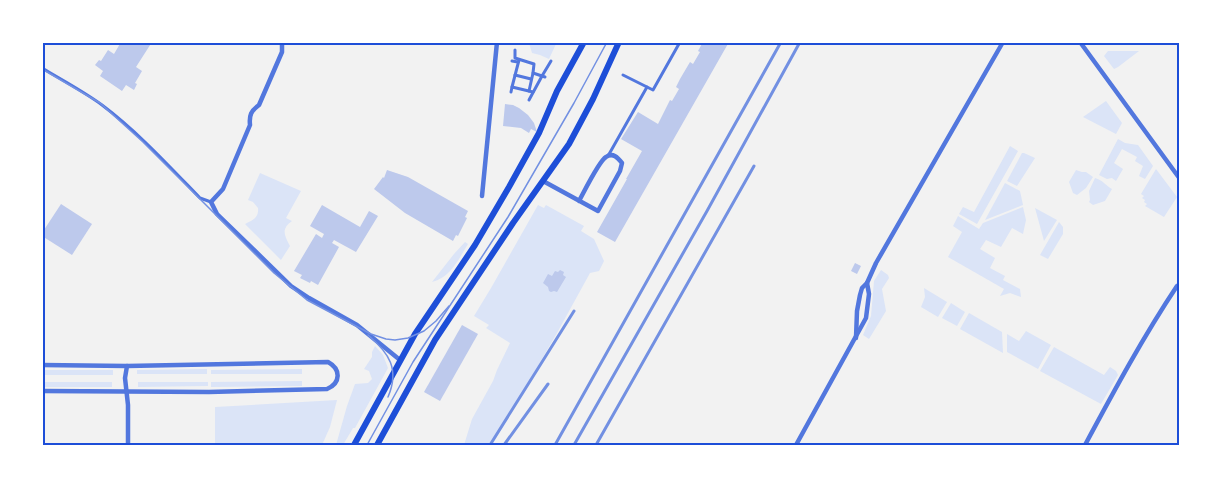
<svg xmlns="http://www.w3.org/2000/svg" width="1222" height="487" viewBox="0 0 1222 487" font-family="'Titillium Web',sans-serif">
<rect width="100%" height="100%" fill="#f2f2f2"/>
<g fill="#dbe4f7">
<path d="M 528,42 L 552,42 L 556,44 L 549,59 L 540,55 L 532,53 L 529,43 Z"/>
<path d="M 1108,51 L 1139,51 L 1118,67 L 1114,69 L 1104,56 Z"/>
<path d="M 1106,101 L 1122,123 L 1116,134 L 1083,117 Z"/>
<path d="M 1118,139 L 1125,143 L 1138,145 L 1153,166 L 1145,179 L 1139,176 L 1143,166 L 1135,161 L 1137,157 L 1122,149 L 1114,163 L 1123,169 L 1116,181 L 1112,178 L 1107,179 L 1099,175 Z"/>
<path d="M 1010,146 L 1018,151 L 977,224 L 959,214 L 963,207 L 974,212 Z"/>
<path d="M 1022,153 L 1024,153 L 1035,158 L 1017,186 L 1007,181 Z"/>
<path d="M 1156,169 L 1177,197 L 1164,217 L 1145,206 L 1147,204 L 1144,202 L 1145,200 L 1142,198 L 1144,196 L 1141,194 Z"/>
<path d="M 1076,170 L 1082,172 L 1086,172 L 1093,177 L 1086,188 L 1077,195 L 1073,193 L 1069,182 Z"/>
<path d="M 260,173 L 301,191 L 286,218 L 292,221 C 281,229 284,235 290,246 L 281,260 L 245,224 C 253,220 259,218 258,208 L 253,202 L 248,200 Z"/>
<path d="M 1095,178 C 1103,180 1106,186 1112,189 L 1105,201 L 1093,205 L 1089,202 L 1090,200 L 1089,191 Z"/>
<path d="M 1005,183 L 1020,191 L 1023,205 L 985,220 Z"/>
<path d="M 538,205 L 544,208 L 546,205 L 584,226 L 581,231 L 594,239 L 604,261 L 599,271 L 590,273 L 557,333 L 492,445 L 464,445 L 472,419 L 493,381 L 497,370 L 510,343 L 486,328 L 489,325 L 474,316 L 491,288 Z"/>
<path d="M 1023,207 L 1026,220 L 1023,234 L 1012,228 L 1001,247 L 986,240 L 980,249 L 995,258 L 990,268 L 1005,276 L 1003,280 L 1020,289 L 1021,297 L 1010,293 L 1000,296 L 1004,289 L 948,257 L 962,232 L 953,226 L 958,216 L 979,229 L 983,223 Z"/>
<path d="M 1035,208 L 1057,220 L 1044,241 Z"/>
<path d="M 1059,222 L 1063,227 L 1063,234 L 1048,259 L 1040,255 Z"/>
<path d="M 465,242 L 468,244 C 458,260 451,277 432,282 L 454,254 Z"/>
<path d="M 881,270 L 888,275 L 889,278 L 882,289 L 886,311 L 869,339 L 863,335 L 871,316 L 874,281 Z"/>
<path d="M 924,288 L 947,302 L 938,317 L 921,307 L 925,297 Z"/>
<path d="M 951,303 L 965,312 L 957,326 L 942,318 Z"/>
<path d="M 969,313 L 1002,332 L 1003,353 L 960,329 Z"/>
<path d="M 1026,331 L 1051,345 L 1038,369 L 1007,352 L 1007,334 L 1019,341 Z"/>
<path d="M 375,346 L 383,355 L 388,368 L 355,428 L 353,428 L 343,445 L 336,445 L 347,406 L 355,384 L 368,383 L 372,379 L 369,371 L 364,369 L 372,357 L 372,352 Z"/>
<path d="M 1054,347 L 1104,375 L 1110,367 L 1116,371 L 1118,375 L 1101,404 L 1040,371 Z"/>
<path d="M 207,369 L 207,374 L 137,374 L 137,370 Z"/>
<path d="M 302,369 L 302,374 L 211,374 L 211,370 Z"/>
<rect x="42" y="370" width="71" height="5"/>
<path d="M 302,381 L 302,386 L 211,387 L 211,382 Z"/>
<rect x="42" y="382" width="70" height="5"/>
<path d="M 138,382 L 208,382 L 208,386 L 138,387 Z"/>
<path d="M 337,400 L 330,427 L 322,445 L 215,445 L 215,407 Z"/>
</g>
<g fill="#bdc9ec">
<path d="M 121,42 L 152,42 L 136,67 L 142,71 L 135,83 L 137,84 L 134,90 L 126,85 L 122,91 L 100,76 L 103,71 L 95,65 L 99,60 L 101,61 L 108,50 L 114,54 Z"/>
<path d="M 703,42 L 729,42 L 615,242 L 597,232 L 627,179 L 626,179 L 642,151 L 621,139 L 638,112 L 658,124 L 670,100 L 672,101 L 679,89 L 676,87 L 680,79 L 690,62 L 693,64 L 700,52 L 698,51 Z"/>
<path d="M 505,104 L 513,105 L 519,108 L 528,115 L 534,123 L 537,132 L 531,129 L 529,133 L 521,128 L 503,126 Z"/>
<path d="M 387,170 L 408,177 L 468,211 L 465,217 L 467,218 L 458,236 L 456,235 L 453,241 L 405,213 L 374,189 L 383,177 L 384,178 Z"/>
<path d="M 61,204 L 92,224 L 72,255 L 42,236 L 42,233 Z"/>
<path d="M 322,205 L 360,227 L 369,211 L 378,216 L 356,252 L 334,240 L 332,243 L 339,247 L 318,285 L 311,281 L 310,283 L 300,278 L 302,275 L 294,271 L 316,234 L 322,238 L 324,234 L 310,226 Z"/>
<path d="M 855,263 L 861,266 L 857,274 L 851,271 Z"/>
<path d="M 560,270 L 564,272 L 563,275 L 566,277 L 557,292 L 554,291 L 551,292 L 549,291 L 548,287 L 543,283 L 548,274 L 552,276 L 555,271 L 558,272 Z"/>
<path d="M 462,325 L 478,334 L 440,401 L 424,392 Z"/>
</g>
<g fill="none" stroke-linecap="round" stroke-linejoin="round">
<g stroke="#5277de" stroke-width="3">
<path d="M 515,50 L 515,58 L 534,64 L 533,73 L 542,76 L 551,61"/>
<path d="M 512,61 L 518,62"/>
<path d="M 42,68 C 62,80 83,91 102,105 C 138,132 169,166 200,198 L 211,202"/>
<path d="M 515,75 L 531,79"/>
<path d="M 623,75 L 653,90 L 680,42"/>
<path d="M 512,87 L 519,60"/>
<path d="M 529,91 L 533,73"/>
<path d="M 511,92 L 512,87 L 533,92"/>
<path d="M 529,100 L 542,76 L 545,77"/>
<path d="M 608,156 L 647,87"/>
</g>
<g stroke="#5277de" stroke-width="4.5">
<path d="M 282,42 L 282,52 L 259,105 C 251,111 249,115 250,125 L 223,189 L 211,202 L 217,214 L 291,286 L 309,298 L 357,325 L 400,360"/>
<path d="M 1080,42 L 1180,179"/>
<path d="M 543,181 L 598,211 L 620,171 L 622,163 C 618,158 613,152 606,157 C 599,161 584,192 579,201"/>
<path d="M 482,196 L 497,42"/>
<path d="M 856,338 L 857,311 L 860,295 L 862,288 L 867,283 L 876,263 L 1003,42"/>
<path d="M 42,365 L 127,366 L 328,362 C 341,369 341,383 327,389 L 209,392 L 42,391"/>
<path d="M 127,366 L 125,378 L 128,405 L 128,445"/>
<path d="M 796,445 L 866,318 L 869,294 L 867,283"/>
<path d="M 1085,445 C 1114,391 1143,337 1177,286 L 1180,284"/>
</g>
<g stroke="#1d4ed8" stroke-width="6">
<path d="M 354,445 L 415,334 L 475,245 L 509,187 L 539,133 L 557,91 L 584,42"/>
<path d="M 377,445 L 435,340 L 513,223 L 569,144 L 593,99 L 619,42"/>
</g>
<g stroke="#7290e2" stroke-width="1.5">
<path d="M 42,69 L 100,103 L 143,142 L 274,273 L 307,300 L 371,334 L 386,339 L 395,340 L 408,338 L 424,331 L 436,321 L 449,306"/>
<path d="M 368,335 C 389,353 400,369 388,397"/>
<path d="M 367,445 L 413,362 L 508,217 L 574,103 L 607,42"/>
</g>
<g stroke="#7290e2" stroke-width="3">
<path d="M 490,445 L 574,311"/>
<path d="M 504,445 L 548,384"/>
<path d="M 555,445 L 781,42"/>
<path d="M 574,445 L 707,211 L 800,42"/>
<path d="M 596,445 L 754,166"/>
</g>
</g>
<rect width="1222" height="487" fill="none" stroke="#ffffff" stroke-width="87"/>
<rect x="44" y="44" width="1134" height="400" fill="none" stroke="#1d4ed8" stroke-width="2"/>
</svg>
